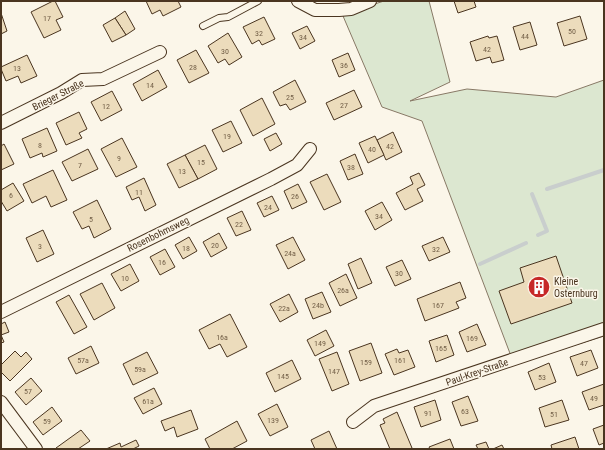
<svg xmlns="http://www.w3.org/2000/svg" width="605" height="450" viewBox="0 0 605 450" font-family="'Roboto Condensed',sans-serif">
<rect width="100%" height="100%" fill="#fbf6e9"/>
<path fill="#dce7d0" stroke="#887966" d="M 384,1 L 429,1 L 450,82 L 410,101 L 467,89 L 556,97 L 604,80 L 604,336 L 514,364 L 422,121 L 382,107 L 343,16 L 359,9 Z"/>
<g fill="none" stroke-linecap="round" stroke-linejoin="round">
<g stroke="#c9cecd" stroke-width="4">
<path d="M 547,189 L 604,170"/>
<path d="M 532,194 L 547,231 L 538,235"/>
<path d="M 480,264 L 526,243"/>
</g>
</g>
<g fill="#ecdcbc" stroke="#4a3520">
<path d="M 53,1 L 55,1 L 63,17 L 56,20 L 61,30 L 44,38 L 31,12 Z"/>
<path d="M 146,1 L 178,1 L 181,7 L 163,16 L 160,10 L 152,14 Z"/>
<path d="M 454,1 L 474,1 L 476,7 L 458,13 Z"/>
<path d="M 125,11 L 135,29 L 126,35 L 115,18 Z"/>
<path d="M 1,13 L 7,31 L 1,34 Z"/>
<path d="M 580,16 L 587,39 L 564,46 L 557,23 Z"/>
<path d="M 264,17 L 275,39 L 262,45 L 259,40 L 252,44 L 243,27 Z"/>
<path d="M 115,18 L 126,35 L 112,42 L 103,25 Z"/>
<path d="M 530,22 L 537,45 L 520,50 L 513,27 Z"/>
<path d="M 307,26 L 315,41 L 300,49 L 292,33 Z"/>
<path d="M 228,33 L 242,57 L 229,65 L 225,59 L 218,63 L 208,46 Z"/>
<path d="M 488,36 L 489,38 L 497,36 L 504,60 L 492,63 L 490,57 L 476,61 L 470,42 Z"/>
<path d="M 196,50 L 209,73 L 189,83 L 177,60 Z"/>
<path d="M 348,53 L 355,70 L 339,77 L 332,60 Z"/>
<path d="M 27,55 L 37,76 L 21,83 L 18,76 L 6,81 L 1,69 L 1,67 Z"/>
<path d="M 158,70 L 167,87 L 142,101 L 133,84 Z"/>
<path d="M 295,80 L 306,102 L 290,110 L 286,104 L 280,106 L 273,92 Z"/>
<path d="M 354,90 L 362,107 L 334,120 L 326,103 Z"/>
<path d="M 112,91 L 122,110 L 101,121 L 91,102 Z"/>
<path d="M 262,98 L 275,124 L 253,136 L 240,110 Z"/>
<path d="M 79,112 L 87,129 L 79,133 L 82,138 L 66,145 L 56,123 Z"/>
<path d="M 231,121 L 242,143 L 223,152 L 212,130 Z"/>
<path d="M 47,128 L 57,151 L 43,157 L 42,153 L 30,158 L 22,139 Z"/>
<path d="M 393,132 L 402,152 L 386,160 L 377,140 Z"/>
<path d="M 276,133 L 282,144 L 270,151 L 264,139 Z"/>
<path d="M 375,136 L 384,155 L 368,163 L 359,143 Z"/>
<path d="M 122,138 L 137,167 L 116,177 L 101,149 Z"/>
<path d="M 4,144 L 14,164 L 1,170 L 1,146 Z"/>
<path d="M 205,145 L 217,169 L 198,179 L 185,155 Z"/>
<path d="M 88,149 L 98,169 L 72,181 L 62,162 Z"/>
<path d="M 355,154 L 363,174 L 348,180 L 340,161 Z"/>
<path d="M 185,155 L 198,179 L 179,188 L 167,164 Z"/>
<path d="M 53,170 L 67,200 L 51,207 L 46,196 L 32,203 L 23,184 Z"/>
<path d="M 419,173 L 425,185 L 417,189 L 423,201 L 405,210 L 396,193 L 413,184 L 410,177 Z"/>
<path d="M 327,174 L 341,202 L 324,210 L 310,182 Z"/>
<path d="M 144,178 L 156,205 L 145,211 L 139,197 L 132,200 L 126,187 Z"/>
<path d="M 13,183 L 24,201 L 7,211 L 1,201 L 1,190 Z"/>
<path d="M 298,184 L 307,202 L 292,209 L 284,191 Z"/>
<path d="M 272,196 L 279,210 L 264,217 L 257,203 Z"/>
<path d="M 97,200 L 111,229 L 94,238 L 89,226 L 82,229 L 73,212 Z"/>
<path d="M 382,202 L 392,220 L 375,230 L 365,211 Z"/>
<path d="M 242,211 L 251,230 L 236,236 L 227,218 Z"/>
<path d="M 43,230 L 54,254 L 37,262 L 26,238 Z"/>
<path d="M 219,233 L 227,248 L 211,257 L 203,242 Z"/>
<path d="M 189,237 L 197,251 L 183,259 L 175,245 Z"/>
<path d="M 293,237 L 305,260 L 288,269 L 276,245 Z"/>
<path d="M 443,237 L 450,252 L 429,261 L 422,246 Z"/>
<path d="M 165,249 L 175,267 L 160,275 L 150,257 Z"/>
<path d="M 556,256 L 572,303 L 511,324 L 499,291 L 524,282 L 520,268 Z"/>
<path d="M 361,258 L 372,283 L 358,289 L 348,264 Z"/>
<path d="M 402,260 L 411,279 L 395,286 L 386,267 Z"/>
<path d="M 130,264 L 139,281 L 121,291 L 111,274 Z"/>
<path d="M 346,274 L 357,298 L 340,306 L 329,283 Z"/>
<path d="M 460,282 L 466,298 L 456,302 L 459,308 L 425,321 L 417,299 Z"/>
<path d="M 102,283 L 115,308 L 94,320 L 80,294 Z"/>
<path d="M 322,292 L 331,312 L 313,319 L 305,299 Z"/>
<path d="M 289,294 L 298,312 L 280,322 L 270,304 Z"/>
<path d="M 69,295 L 87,327 L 74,334 L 56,302 Z"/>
<path d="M 230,314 L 247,347 L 227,357 L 220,344 L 209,349 L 199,330 Z"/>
<path d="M 5,322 L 9,332 L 1,335 L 4,342 L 1,343 L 1,324 Z"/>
<path d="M 477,324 L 486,345 L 467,352 L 459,332 Z"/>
<path d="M 326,330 L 334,346 L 315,356 L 307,340 Z"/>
<path d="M 447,335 L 454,355 L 436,362 L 429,341 Z"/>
<path d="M 371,343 L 382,373 L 360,381 L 349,351 Z"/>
<path d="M 91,346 L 99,363 L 76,374 L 68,358 Z"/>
<path d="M 397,349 L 399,353 L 408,350 L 415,367 L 394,375 L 385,354 Z"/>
<path d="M 591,350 L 598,368 L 577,376 L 570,357 Z"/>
<path d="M 15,351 L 21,357 L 26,352 L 32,359 L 10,381 L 1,372 L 1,365 Z"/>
<path d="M 147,352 L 158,373 L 133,385 L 123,364 Z"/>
<path d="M 337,352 L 349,384 L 332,391 L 319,359 Z"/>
<path d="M 292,360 L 301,379 L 275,392 L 266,373 Z"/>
<path d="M 549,363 L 556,382 L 535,390 L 528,372 Z"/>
<path d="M 31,378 L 42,391 L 26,405 L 15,392 Z"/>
<path d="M 604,384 L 604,405 L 589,410 L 582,392 Z"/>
<path d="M 154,388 L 162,404 L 143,414 L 134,398 Z"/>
<path d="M 468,396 L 478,421 L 461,426 L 452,402 Z"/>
<path d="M 435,400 L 441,420 L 421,427 L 414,407 Z"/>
<path d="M 562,400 L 569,420 L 545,427 L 539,408 Z"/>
<path d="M 277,404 L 288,427 L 270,436 L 258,414 Z"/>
<path d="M 52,407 L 62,421 L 43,435 L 33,422 Z"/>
<path d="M 191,410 L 198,429 L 177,437 L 174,427 L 165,431 L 161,421 Z"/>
<path d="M 397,412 L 412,448 L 410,449 L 390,449 L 380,425 L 385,423 L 383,419 Z"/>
<path d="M 237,421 L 247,441 L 232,449 L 210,449 L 205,439 Z"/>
<path d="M 604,425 L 604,443 L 599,445 L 593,429 Z"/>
<path d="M 81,430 L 90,441 L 78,449 L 57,449 L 56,448 Z"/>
<path d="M 329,431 L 337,449 L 315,449 L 311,440 Z"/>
<path d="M 575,437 L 579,449 L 552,449 L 551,445 Z"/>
<path d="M 450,439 L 454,449 L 430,449 L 429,447 Z"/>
<path d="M 136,440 L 139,446 L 133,449 L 106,449 L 120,443 L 121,447 Z"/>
<path d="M 486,442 L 489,449 L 478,449 L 476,445 Z"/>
<path d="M 502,445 L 504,449 L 493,449 Z"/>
</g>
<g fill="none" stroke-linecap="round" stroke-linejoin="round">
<g stroke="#4a3520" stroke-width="8">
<path id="service" d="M 203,26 L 219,18 L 228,17 L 258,1"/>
</g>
<g stroke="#4a3520" stroke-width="14">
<g id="minor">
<path d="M 298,1 L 315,10 L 339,10 L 351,9 L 370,1"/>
<path d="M 1,123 L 61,93 L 82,80 L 103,79 L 160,52"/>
<path d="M 1,312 L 271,179 L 297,165 L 310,149"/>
<path d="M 1,402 L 36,449"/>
<path d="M 353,422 L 374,406 L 604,329"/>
</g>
</g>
<use href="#service" stroke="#fbf6e9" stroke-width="6"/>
<use href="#minor" stroke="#fbf6e9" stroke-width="12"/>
</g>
<defs>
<g id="building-disc" transform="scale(1.15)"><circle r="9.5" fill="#c62828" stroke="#fbf6e9"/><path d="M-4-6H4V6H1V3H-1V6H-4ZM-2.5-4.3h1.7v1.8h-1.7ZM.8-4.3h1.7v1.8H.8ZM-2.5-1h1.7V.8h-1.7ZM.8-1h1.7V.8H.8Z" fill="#fff"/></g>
</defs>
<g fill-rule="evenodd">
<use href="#building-disc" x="539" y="287"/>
</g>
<g text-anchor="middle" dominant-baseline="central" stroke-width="3" stroke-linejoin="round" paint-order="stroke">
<g font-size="8" fill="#725f47">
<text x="47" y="18">17</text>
<text x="572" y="31">50</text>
<text x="259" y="33">32</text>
<text x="525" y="36">44</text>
<text x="303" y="37">34</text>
<text x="487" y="49">42</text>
<text x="225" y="51">30</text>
<text x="344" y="65">36</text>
<text x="193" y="67">28</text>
<text x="17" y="68">13</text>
<text x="150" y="85">14</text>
<text x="290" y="97">25</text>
<text x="344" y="105">27</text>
<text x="106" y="106">12</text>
<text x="227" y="136">19</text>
<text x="40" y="145">8</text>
<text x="390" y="146">42</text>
<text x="372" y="149">40</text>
<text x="119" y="158">9</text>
<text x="201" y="162">15</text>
<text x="80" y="165">7</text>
<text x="351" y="167">38</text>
<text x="182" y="171">13</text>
<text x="139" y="192">11</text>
<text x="11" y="195">6</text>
<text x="295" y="196">26</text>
<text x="268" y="207">24</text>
<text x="379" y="216">34</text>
<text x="91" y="219">5</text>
<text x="239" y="224">22</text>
<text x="215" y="245">20</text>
<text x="40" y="246">3</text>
<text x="186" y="248">18</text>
<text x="436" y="249">32</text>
<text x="290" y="253">24a</text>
<text x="162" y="262">16</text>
<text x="399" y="273">30</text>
<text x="125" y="278">10</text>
<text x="343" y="290">26a</text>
<text x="318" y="305">24b</text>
<text x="438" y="305">167</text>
<text x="284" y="308">22a</text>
<text x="222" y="337">16a</text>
<text x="472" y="338">169</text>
<text x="320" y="343">149</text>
<text x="441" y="348">165</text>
<text x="83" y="360">57a</text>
<text x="400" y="360">161</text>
<text x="366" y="362">159</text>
<text x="584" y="363">47</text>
<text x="140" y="369">59a</text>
<text x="334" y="371">147</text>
<text x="283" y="376">145</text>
<text x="542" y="377">53</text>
<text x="28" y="391">57</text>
<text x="594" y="398">49</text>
<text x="148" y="401">61a</text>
<text x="465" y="411">63</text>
<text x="428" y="413">91</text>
<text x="554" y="414">51</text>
<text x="273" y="420">139</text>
<text x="47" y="421">59</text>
</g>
<g font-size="10" fill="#4a3520" stroke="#fbf6e9">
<text transform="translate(58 95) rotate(-27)">Brieger Straße</text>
<text transform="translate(158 234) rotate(-26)">Rosenbohmsweg</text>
<text transform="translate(477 372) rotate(-19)">Paul-Krey-Straße</text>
</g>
<g font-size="10" fill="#4a3520" stroke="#fbf6e9" text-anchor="start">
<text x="554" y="281">Kleine<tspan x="554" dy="12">Osternburg</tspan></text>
</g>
</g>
<rect width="605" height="450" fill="none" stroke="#4a3520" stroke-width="4"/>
</svg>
